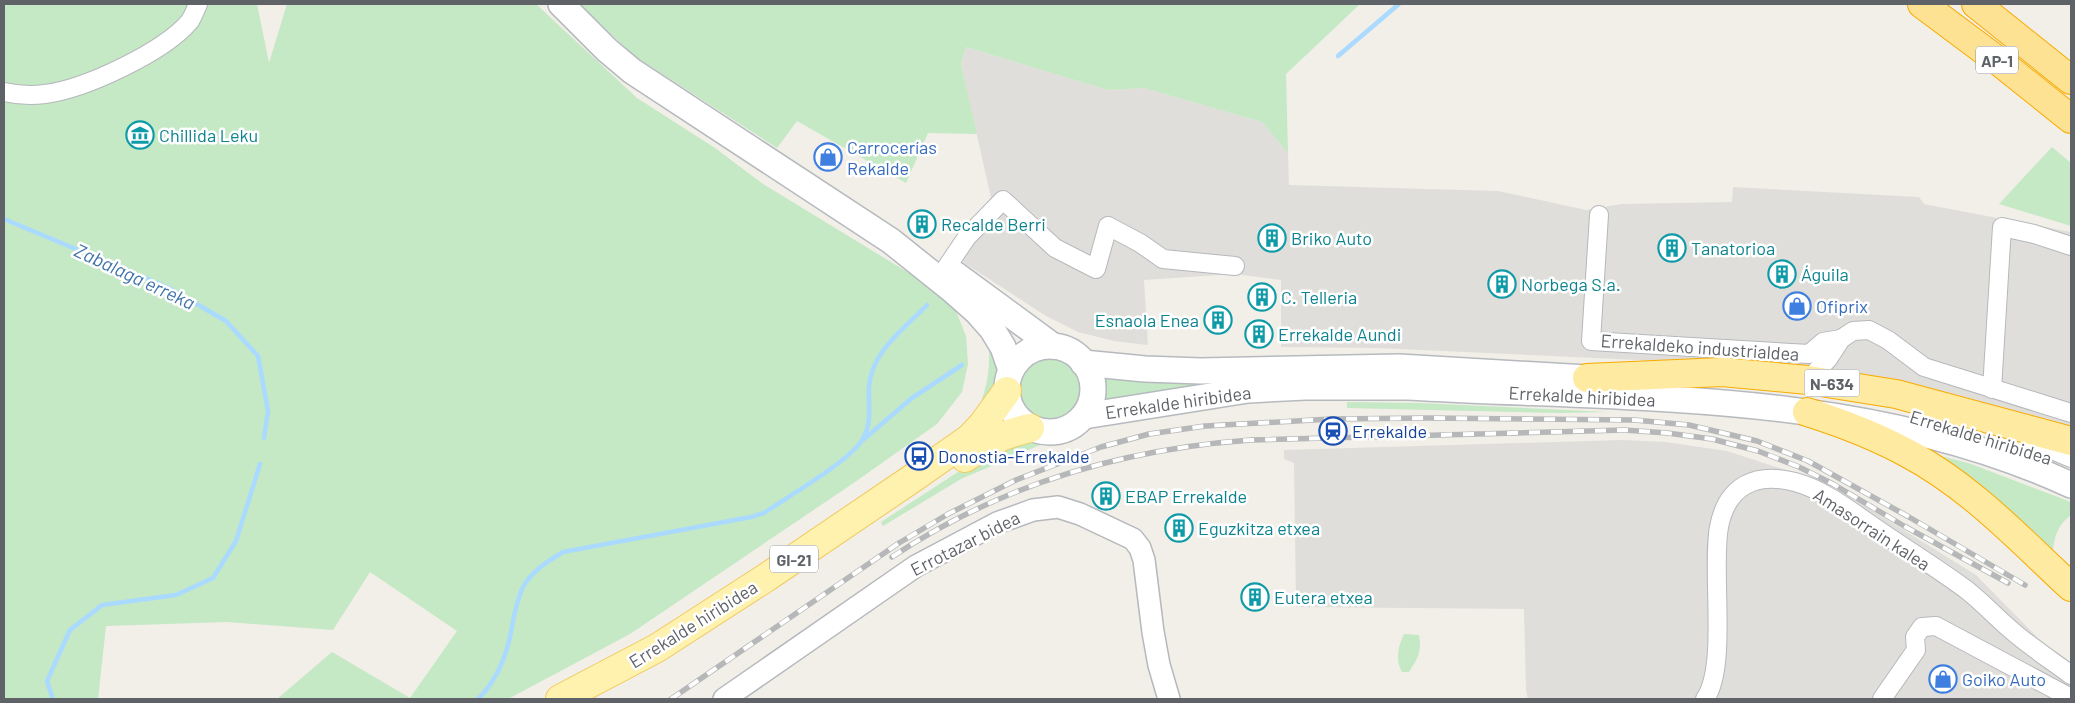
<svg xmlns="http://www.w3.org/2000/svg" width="2075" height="703" viewBox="0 0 2075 703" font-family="Barlow,sans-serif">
<rect width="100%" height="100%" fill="#f1efe8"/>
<g fill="#e0deda">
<path d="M 966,47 L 1108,90 L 1144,88 L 1262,122 L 1288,153 L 1289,185 L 1498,191 L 1586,210 L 1622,204 L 1732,202 L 1733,187 L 1919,197 L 1924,204 L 2071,232 L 2071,430 L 1703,363 L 1377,348 L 1281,347 L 1281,280 L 1234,274 L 1144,280 L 1148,345 L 1114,341 L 1078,332 L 1046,316 L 949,253 L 962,233 L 991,198 L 961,64 Z"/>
<path d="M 1622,440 L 1666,442 L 1727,451 L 1798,474 L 1844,493 L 1976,575 L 2039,639 L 2071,663 L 2071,699 L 1528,699 L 1526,691 L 1524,609 L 1296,607 L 1294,463 L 1284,459 L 1284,450 Z"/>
</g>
<g fill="#c5e8c5">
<path d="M 4,4 L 257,4 L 269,63 L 287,4 L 536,4 L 637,98 L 715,148 L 763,184 L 927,284 L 956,311 L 966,336 L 968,364 L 962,392 L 937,424 L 855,482 L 630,634 L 508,699 L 277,699 L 332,652 L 410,698 L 457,631 L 370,572 L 333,630 L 227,622 L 106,626 L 98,699 L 4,699 Z"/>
<path d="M 579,4 L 1360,4 L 1286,74 L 1288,153 L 1262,122 L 1144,88 L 1108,90 L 966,47 L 961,64 L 977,134 L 928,133 L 906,183 L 797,121 L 777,148 L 636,57 Z"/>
<path d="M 2052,147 L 2071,163 L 2071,226 L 1999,204 Z"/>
<path d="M 988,341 L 999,365 L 990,405 L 978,409 C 988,387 991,364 988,341 Z"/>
<circle cx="1049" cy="387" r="34"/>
<path d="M 1103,376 L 1220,382 L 1103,403 Z"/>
<path d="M 1347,402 L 1418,403 L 1608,412 L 1561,413 L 1347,408 Z"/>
<path d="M 1032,441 L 1047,442 L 961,479 L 883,526 L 881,522 L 958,472 L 987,451 Z"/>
<path d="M 1934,454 L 1971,464 L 2071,502 L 2071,515 C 2057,525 2053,539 2053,556 Z"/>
<path d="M 1404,634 L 1419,635 C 1422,652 1418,658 1409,672 L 1402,672 C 1395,659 1398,647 1404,634 Z"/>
</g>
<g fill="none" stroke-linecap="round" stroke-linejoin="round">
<g stroke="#aadaff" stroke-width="4.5">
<path d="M 1338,56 L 1399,4"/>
<path d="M 4,219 L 169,288 L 226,321 L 258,356 L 268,411 L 264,438"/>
<path d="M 864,439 L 912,398 L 962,365"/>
<path d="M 53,699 L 47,681 L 70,630 L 102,605 L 176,595 L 213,578 L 236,541 L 260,464"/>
<path d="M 478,699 C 497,680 506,658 511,632 C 514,617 516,601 523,587 C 532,571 548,561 563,552 L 751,517 L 764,513 C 787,497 850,461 862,440 C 873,422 868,406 869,387 C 871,352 904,329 927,305"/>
</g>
<g stroke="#b5b8bc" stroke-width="20">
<g id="minor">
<path d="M 4,92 C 17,95 31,96 45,94 C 85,89 164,52 190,21 C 193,16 196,9 198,4"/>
<path d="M 1599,215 L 1591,341 L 1809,354 L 1823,342 L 1841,339"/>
<path d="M 946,268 L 967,237 L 1003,200 L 1055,248 L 1096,269 L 1108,226 L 1140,243 L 1163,259 L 1235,266"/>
<path d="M 1813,382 L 1808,380 L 1828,359 L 1841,339 L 1853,331 L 1869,330 L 1888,340 L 1924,367 L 2071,413"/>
<path d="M 1992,389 L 2002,227 L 2034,234 L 2071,246"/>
<path d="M 2033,442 L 2071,458"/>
<path d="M 1705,699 C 1728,666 1711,570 1719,527 C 1727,485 1756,472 1795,482 C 1825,490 1852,512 1877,529 C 1907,550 1939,569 1968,591 C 1983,603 1996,617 2010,629 C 2029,646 2051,660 2071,675"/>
<path d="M 1882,699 L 1916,650 L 1915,637 L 1922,627 L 1936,626 L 2071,698"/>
</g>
</g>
<g stroke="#b5b8bc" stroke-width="24">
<path id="tertiary" d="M 724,699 L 916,566 L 997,523 L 1033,510 L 1058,507 L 1080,514 L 1133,539 L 1140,548 L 1144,560 L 1153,632 L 1159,665 L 1169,699"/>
</g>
<g stroke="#b6babf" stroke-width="28">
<g id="secondary">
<path d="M 561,4 L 607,50 L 632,71 L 891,241 L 951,289 L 977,312 L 992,329 L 1003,347 L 1011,370"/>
<path d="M 955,274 L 1053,346"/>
<circle cx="1050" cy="389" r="43"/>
<path d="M 1083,363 L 1145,369 L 1201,371 L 1399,367 L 1587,378 L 1607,380"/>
<path d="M 1084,416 L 1248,390 L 1305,387 L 1408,387 C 1630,400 1864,389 2071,485"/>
</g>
</g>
<g stroke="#f2c960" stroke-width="30">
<g id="primary">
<path d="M 965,458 C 987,442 1004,434 1030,428"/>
<path d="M 560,699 L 657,648 L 767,577 L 913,478 L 970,438 L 983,424 L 1007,391"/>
</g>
</g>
<g stroke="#f9ab00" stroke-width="30">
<g id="trunk">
<path d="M 1587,378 L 1722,372 L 1808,380 L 1896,394 L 2071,441"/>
<path d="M 1807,412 C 1842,423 1876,436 1909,454 C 1971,487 2020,540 2071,587"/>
</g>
</g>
<g stroke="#f9ab00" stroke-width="30">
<g id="motorway">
<path d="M 1922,4 L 2001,63 L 2071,119"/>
<path d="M 1976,4 L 2071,80"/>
</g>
</g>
<use href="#minor" stroke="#fff" stroke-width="18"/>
<use href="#tertiary" stroke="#fff" stroke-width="21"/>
<use href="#secondary" stroke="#fff" stroke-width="25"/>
<use href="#primary" stroke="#fff2af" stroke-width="28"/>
<use href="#trunk" stroke="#feeaa1" stroke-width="28"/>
<use href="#motorway" stroke="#fde293" stroke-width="28"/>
<g stroke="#b6b7b8" stroke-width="5.5">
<g id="rail">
<path d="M 892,557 C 1000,485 1122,449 1251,440 L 1624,430 L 1667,433 L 1712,439 L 1758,451 L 1799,467 L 1833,484 L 1904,526 L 2008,583"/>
<path d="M 671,699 L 899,543 L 948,514 L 1016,480 L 1101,447 L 1149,434 L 1205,426 L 1331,419 L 1427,418 L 1634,420 L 1689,425 L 1757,441 L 1808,461 L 1909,517 L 2025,585"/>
</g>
</g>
<use href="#rail" stroke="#fff" stroke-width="4" stroke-dasharray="11" stroke-linecap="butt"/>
</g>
<defs>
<g id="museum-ring" transform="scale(1.4375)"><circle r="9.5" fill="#fff" stroke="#0f9aa8" stroke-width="1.5"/><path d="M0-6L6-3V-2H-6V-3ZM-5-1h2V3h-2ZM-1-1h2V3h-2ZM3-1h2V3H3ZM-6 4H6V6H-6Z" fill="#0f9aa8"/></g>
<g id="shop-ring" transform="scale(1.4375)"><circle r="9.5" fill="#fff" stroke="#3f7fe0" stroke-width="1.5"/><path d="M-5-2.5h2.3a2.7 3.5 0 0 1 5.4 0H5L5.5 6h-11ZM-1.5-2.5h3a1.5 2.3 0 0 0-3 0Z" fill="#3f7fe0"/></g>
<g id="building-ring" transform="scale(1.4375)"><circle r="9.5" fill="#fff" stroke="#0f9aa8" stroke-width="1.5"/><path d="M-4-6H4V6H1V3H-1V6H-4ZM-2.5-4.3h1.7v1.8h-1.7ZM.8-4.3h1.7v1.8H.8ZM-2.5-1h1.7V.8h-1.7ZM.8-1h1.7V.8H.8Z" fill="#0f9aa8"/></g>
<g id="station-ring" transform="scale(1.4375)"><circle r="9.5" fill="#fff" stroke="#1a4fb4" stroke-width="1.5"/><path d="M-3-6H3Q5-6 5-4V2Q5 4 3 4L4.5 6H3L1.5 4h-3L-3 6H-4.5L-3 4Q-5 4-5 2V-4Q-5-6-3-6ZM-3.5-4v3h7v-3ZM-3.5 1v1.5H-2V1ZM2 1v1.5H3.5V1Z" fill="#1a4fb4"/></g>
<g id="bus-ring" transform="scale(1.4375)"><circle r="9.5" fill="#fff" stroke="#1a4fb4" stroke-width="1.5"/><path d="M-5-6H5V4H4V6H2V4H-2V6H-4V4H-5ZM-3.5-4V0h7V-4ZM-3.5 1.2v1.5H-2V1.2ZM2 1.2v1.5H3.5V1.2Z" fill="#1a4fb4"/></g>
</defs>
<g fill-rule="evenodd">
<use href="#museum-ring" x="140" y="135"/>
<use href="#shop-ring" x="828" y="157"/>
<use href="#building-ring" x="922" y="224"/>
<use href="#building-ring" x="1272" y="238"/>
<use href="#building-ring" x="1672" y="248"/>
<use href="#building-ring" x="1782" y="274"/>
<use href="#building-ring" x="1502" y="284"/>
<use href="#building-ring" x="1262" y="297"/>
<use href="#shop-ring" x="1797" y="306"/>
<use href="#building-ring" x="1218" y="320"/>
<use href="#building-ring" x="1259" y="334"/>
<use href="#station-ring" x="1333" y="431"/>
<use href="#bus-ring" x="919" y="456"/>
<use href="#building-ring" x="1106" y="496"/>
<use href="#building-ring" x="1179" y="528"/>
<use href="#building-ring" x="1255" y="597"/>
<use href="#shop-ring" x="1943" y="679"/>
</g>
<g text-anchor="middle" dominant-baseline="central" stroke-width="5" stroke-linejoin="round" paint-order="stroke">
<g fill="#fff" stroke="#8f9295" stroke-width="1">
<rect x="1976" y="46.5" width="42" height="27" rx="4"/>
<rect x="1804.5" y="369.5" width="55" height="27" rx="4"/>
<rect x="770" y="545.5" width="48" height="27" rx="4"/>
</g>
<g font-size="16" font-weight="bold" fill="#5f6368">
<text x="1997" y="60">AP-1</text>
<text x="1832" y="383">N-634</text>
<text x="794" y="559">GI-21</text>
</g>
<g font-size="18" fill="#0d838f" stroke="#fff" text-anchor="start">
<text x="159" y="135">Chillida Leku</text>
<text x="941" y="224">Recalde Berri</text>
<text x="1291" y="238">Briko Auto</text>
<text x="1691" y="248">Tanatorioa</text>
<text x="1801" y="274">Águila</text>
<text x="1521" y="284">Norbega S.a.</text>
<text x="1281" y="297">C. Telleria</text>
<text x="1199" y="320" text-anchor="end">Esnaola Enea</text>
<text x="1278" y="334">Errekalde Aundi</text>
<text x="1125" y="496">EBAP Errekalde</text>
<text x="1198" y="528">Eguzkitza etxea</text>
<text x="1274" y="597">Eutera etxea</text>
</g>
<g font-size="18" fill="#366cbe" stroke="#fff" text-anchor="start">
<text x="847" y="147">Carrocerías<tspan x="847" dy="21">Rekalde</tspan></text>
<text x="1816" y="306">Ofiprix</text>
<text x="1962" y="679">Goiko Auto</text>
</g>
<g font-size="18" fill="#5f6368" stroke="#fff">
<text transform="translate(1700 347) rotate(4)">Errekaldeko industrialdea</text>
<text transform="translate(1582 396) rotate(3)">Errekalde hiribidea</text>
<text transform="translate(1178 402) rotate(-8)">Errekalde hiribidea</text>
<text transform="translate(1981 437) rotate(17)">Errekalde hiribidea</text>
<text transform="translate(1872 529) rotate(33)">Amasorrain kalea</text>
<text transform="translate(965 543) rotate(-27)">Errotazar bidea</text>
<text transform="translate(693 624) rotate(-32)">Errekalde hiribidea</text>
</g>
<g font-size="18" fill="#164399" stroke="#fff" text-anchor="start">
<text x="1352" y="431">Errekalde</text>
<text x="938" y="456">Donostia-Errekalde</text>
</g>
<g font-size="19" font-style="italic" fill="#4174aa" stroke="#fff">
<text transform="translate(135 276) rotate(25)">Zabalaga erreka</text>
</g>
</g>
<rect width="2075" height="703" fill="none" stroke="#5f6368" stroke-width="10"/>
</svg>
